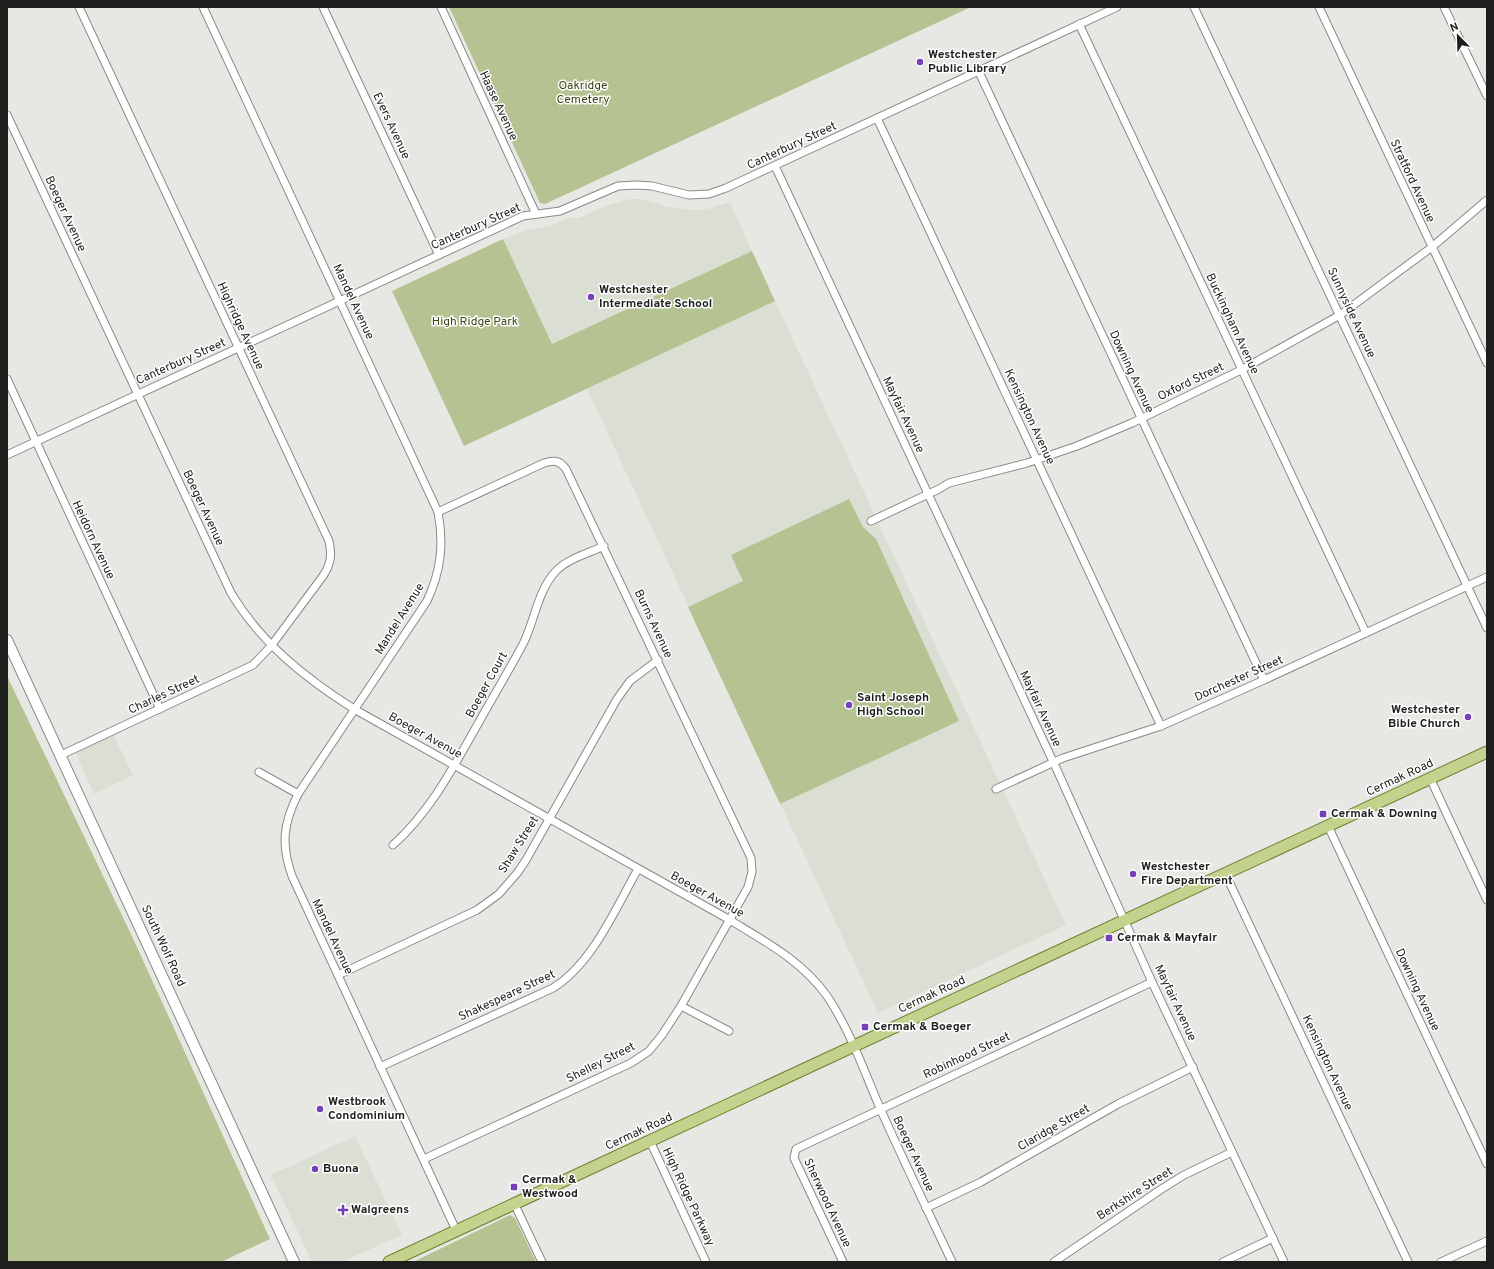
<svg xmlns="http://www.w3.org/2000/svg" width="1494" height="1269" viewBox="0 0 1494 1269" font-family="Overpass,sans-serif">
<rect width="100%" height="100%" fill="#e7e8e3"/>
<g fill="#dbded2">
<path d="M 630,199 L 641,199 L 668,207 L 692,210 L 707,209 L 730,202 L 752,251 L 552,344 L 503,239 L 525,230 L 550,226 L 568,218 L 579,218 L 606,206 Z"/>
<path d="M 775,301 L 1066,925 L 878,1013 L 587,389 Z"/>
<path d="M 111,730 L 133,775 L 94,794 L 74,748 Z"/>
<path d="M 355,1136 L 402,1235 L 341,1262 L 312,1262 L 271,1175 Z"/>
</g>
<g fill="#b5c392">
<path d="M 449,7 L 971,7 L 545,204 L 540,203 Z"/>
<path d="M 503,239 L 552,344 L 752,251 L 775,301 L 464,446 L 392,291 Z"/>
<path d="M 849,499 L 863,527 L 876,539 L 959,721 L 780,804 L 688,607 L 743,581 L 731,555 Z"/>
<path d="M 7,676 L 131,934 L 270,1239 L 221,1262 L 7,1262 Z"/>
<path d="M 510,1215 L 515,1218 L 536,1262 L 413,1262 Z"/>
</g>
<g fill="none" stroke-linecap="round" stroke-linejoin="round">
<g stroke="#888a85" stroke-width="9">
<g id="street">
<path d="M 203,7 L 438,512 C 444,544 441,571 427,601 L 298,794 C 283,824 281,845 292,876 L 456,1230"/>
<path d="M 323,7 L 439,255"/>
<path d="M 441,7 L 536,214"/>
<path d="M 1194,7 L 1487,628"/>
<path d="M 1319,7 L 1487,363"/>
<path d="M 1444,7 L 1487,96"/>
<path d="M 1079,24 L 1366,633"/>
<path d="M 979,72 L 1264,680"/>
<path d="M 7,115 L 231,593 C 261,643 305,678 354,709 L 730,920 C 766,942 802,961 827,996 C 850,1030 864,1071 880,1108 C 903,1160 928,1211 952,1262"/>
<path d="M 877,118 L 1161,726"/>
<path d="M 775,166 L 1057,770 L 1152,982 L 1284,1262"/>
<path d="M 7,379 L 160,709"/>
<path d="M 7,455 L 523,216 L 560,211 L 618,186 L 637,185 L 652,186 L 689,195 L 709,194 L 726,188 L 1117,7"/>
<path d="M 871,521 L 939,489 L 949,483 L 1027,463 L 1077,446 L 1132,423 L 1241,370 L 1340,315 L 1432,247 L 1487,200"/>
<path d="M 61,755 L 253,665 L 271,646 L 323,576 C 331,564 332,555 329,541 L 79,7"/>
<path d="M 259,772 L 298,794"/>
<path d="M 1430,778 L 1487,900"/>
<path d="M 996,789 L 1063,758 L 1161,726 L 1264,680 L 1487,577"/>
<path d="M 1328,826 L 1487,1164"/>
<path d="M 393,845 C 431,811 454,766 479,722 C 494,695 510,669 524,642 C 535,619 538,590 556,571 C 567,559 589,553 604,546"/>
<path d="M 1225,873 L 1408,1262"/>
<path d="M 338,975 L 477,910 L 499,894 L 518,872 L 526,860 L 617,699 L 630,681 L 658,660"/>
<path d="M 681,1006 L 729,1031"/>
<path d="M 380,1067 L 553,988 C 593,963 615,909 638,869"/>
<path d="M 650,1141 L 706,1262"/>
<path d="M 424,1159 L 631,1063 L 649,1051 L 662,1035 L 681,1006 L 748,887 L 752,872 L 751,858 L 566,469 C 559,460 554,460 544,463 L 438,512"/>
<path d="M 514,1203 L 542,1262"/>
<path d="M 926,1208 L 981,1182 L 1118,1104 L 1193,1067"/>
<path d="M 843,1262 L 794,1158 L 796,1149 L 1152,982"/>
<path d="M 1054,1262 L 1160,1190 L 1184,1175 L 1232,1152"/>
<path d="M 1223,1262 L 1273,1238"/>
<path d="M 1441,1262 L 1487,1241"/>
</g>
</g>
<g stroke="#888a85" stroke-width="12">
<path id="secondary" d="M 7,640 L 294,1262"/>
</g>
<g stroke="#6f8033" stroke-width="13">
<path id="primary" d="M 389,1262 L 1487,752"/>
</g>
<use href="#street" stroke="#fff" stroke-width="7"/>
<use href="#secondary" stroke="#fff" stroke-width="10"/>
<use href="#primary" stroke="#c3d28c" stroke-width="11"/>
</g>
<g fill="#7641b8" stroke="#fff" stroke-width="1.5">
<circle cx="920" cy="62" r="4"/>
<circle cx="591" cy="297" r="4"/>
<circle cx="849" cy="705" r="4"/>
<circle cx="1468" cy="717" r="4"/>
<rect x="1319" y="810" width="8" height="8" rx="2"/>
<circle cx="1133" cy="874" r="4"/>
<rect x="1105" y="934" width="8" height="8" rx="2"/>
<rect x="861" y="1023" width="8" height="8" rx="2"/>
<circle cx="320" cy="1109" r="4"/>
<circle cx="315" cy="1169" r="4"/>
<rect x="510" y="1183" width="8" height="8" rx="2"/>
<path d="M341 1204h4v4h4v4h-4v4h-4v-4h-4v-4h4z"/>
</g>
<g text-anchor="middle" dominant-baseline="central" stroke-width="3" stroke-linejoin="round" paint-order="stroke">
<g font-size="12" font-weight="bold" fill="#1e1e1c" stroke="#fff" text-anchor="start">
<text x="928" y="55">Westchester<tspan x="928" dy="14">Public Library</tspan></text>
<text x="599" y="290">Westchester<tspan x="599" dy="14">Intermediate School</tspan></text>
<text x="857" y="698">Saint Joseph<tspan x="857" dy="14">High School</tspan></text>
<text x="1460" y="710" text-anchor="end">Westchester<tspan x="1460" dy="14">Bible Church</tspan></text>
<text x="1331" y="814">Cermak &amp; Downing</text>
<text x="1141" y="867">Westchester<tspan x="1141" dy="14">Fire Department</tspan></text>
<text x="1117" y="938">Cermak &amp; Mayfair</text>
<text x="873" y="1027">Cermak &amp; Boeger</text>
<text x="328" y="1102">Westbrook<tspan x="328" dy="14">Condominium</tspan></text>
<text x="323" y="1169">Buona</text>
<text x="522" y="1180">Cermak &amp;<tspan x="522" dy="14">Westwood</tspan></text>
<text x="351" y="1210">Walgreens</text>
</g>
<g font-size="12" fill="#3c4713" stroke="#fff">
<text x="583" y="86">Oakridge<tspan x="583" dy="14">Cemetery</tspan></text>
<text x="475" y="322">High Ridge Park</text>
</g>
<g font-size="12" fill="#1e1e1c" stroke="#fff">
<text transform="translate(498 106) rotate(65)">Haase Avenue</text>
<text transform="translate(391 126) rotate(65)">Evers Avenue</text>
<text transform="translate(792 146) rotate(-25)">Canterbury Street</text>
<text transform="translate(1412 181) rotate(65)">Stratford Avenue</text>
<text transform="translate(65 214) rotate(65)">Boeger Avenue</text>
<text transform="translate(476 227) rotate(-24)">Canterbury Street</text>
<text transform="translate(353 302) rotate(65)">Mandel Avenue</text>
<text transform="translate(1351 313) rotate(65)">Sunnyside Avenue</text>
<text transform="translate(1232 324) rotate(65)">Buckingham Avenue</text>
<text transform="translate(240 326) rotate(65)">Highridge Avenue</text>
<text transform="translate(181 362) rotate(-24)">Canterbury Street</text>
<text transform="translate(1131 372) rotate(65)">Downing Avenue</text>
<text transform="translate(1191 382) rotate(-26)">Oxford Street</text>
<text transform="translate(903 415) rotate(65)">Mayfair Avenue</text>
<text transform="translate(1029 417) rotate(65)">Kensington Avenue</text>
<text transform="translate(203 508) rotate(65)">Boeger Avenue</text>
<text transform="translate(93 540) rotate(65)">Heidorn Avenue</text>
<text transform="translate(400 619) rotate(-58)">Mandel Avenue</text>
<text transform="translate(653 624) rotate(65)">Burns Avenue</text>
<text transform="translate(1239 679) rotate(-24)">Dorchester Street</text>
<text transform="translate(487 685) rotate(-61)">Boeger Court</text>
<text transform="translate(164 695) rotate(-25)">Charles Street</text>
<text transform="translate(1040 709) rotate(65)">Mayfair Avenue</text>
<text transform="translate(425 736) rotate(29)">Boeger Avenue</text>
<text transform="translate(1400 778) rotate(-25)">Cermak Road</text>
<text transform="translate(519 845) rotate(-58)">Shaw Street</text>
<text transform="translate(707 895) rotate(29)">Boeger Avenue</text>
<text transform="translate(332 937) rotate(65)">Mandel Avenue</text>
<text transform="translate(163 946) rotate(65)">South Wolf Road</text>
<text transform="translate(1417 990) rotate(65)">Downing Avenue</text>
<text transform="translate(932 995) rotate(-25)">Cermak Road</text>
<text transform="translate(507 996) rotate(-25)">Shakespeare Street</text>
<text transform="translate(1175 1003) rotate(65)">Mayfair Avenue</text>
<text transform="translate(967 1056) rotate(-25)">Robinhood Street</text>
<text transform="translate(601 1063) rotate(-27)">Shelley Street</text>
<text transform="translate(1327 1063) rotate(65)">Kensington Avenue</text>
<text transform="translate(1054 1128) rotate(-30)">Claridge Street</text>
<text transform="translate(639 1132) rotate(-25)">Cermak Road</text>
<text transform="translate(913 1154) rotate(65)">Boeger Avenue</text>
<text transform="translate(1135 1194) rotate(-33)">Berkshire Street</text>
<text transform="translate(688 1197) rotate(65)">High Ridge Parkway</text>
<text transform="translate(827 1203) rotate(65)">Sherwood Avenue</text>
</g>
</g>
<rect width="1494" height="1269" fill="none" stroke="#1e1e1c" stroke-width="16"/>
<g transform="translate(1458 36) rotate(337)" stroke="#ffffff" stroke-width="3" paint-order="stroke">
<path d="M0-3L7 15L0 10L-7 15Z" fill="#1e1e1c"/>
<text y="-6" font-size="11" font-weight="bold" text-anchor="middle" fill="#1e1e1c">N</text>
</g>
</svg>
